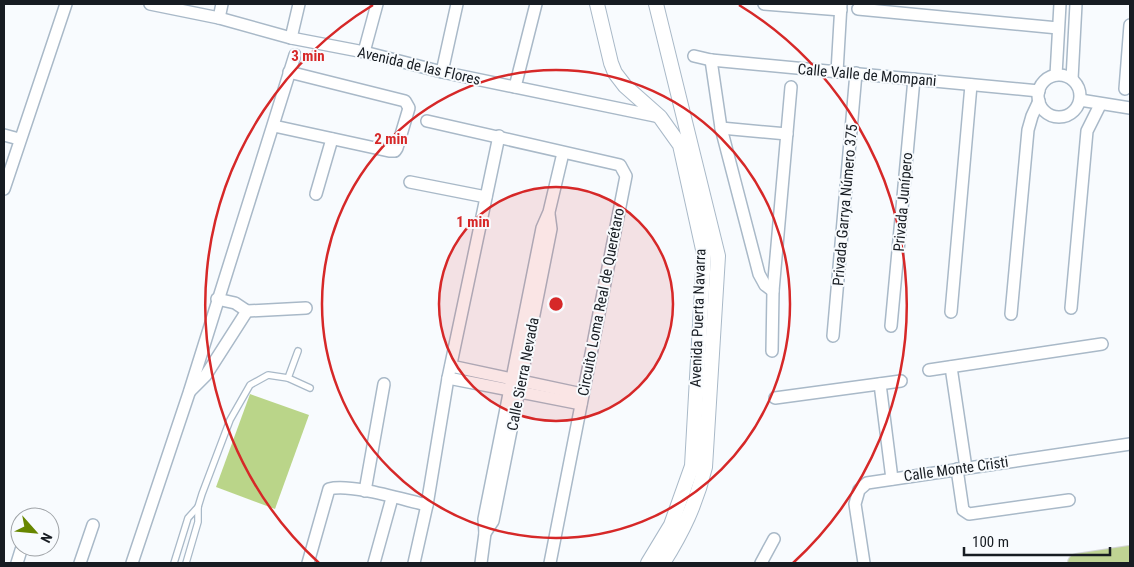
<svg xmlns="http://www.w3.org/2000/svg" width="1134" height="567" viewBox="0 0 1134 567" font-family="'Roboto Condensed',sans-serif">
<rect width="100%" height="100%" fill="#f8fbfe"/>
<path fill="#bad589" d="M 250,394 L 309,415 L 275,509 L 216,487 Z"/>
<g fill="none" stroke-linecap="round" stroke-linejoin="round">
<g stroke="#a9b9c8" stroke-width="8">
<g id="service">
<path d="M 288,378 L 298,351"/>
<path d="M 174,563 L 188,518 L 198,507"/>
<path d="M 186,563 L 198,522 L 198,507 L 202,494 L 230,420 L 250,385 L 268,375 L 288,378 L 310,388"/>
</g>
</g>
<g stroke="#a9b9c8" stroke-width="14">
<g id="minor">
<path d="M 150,4 L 219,18 L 291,38 L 364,52 L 442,72 L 660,117"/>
<path d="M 764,4 L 841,10"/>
<path d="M 858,9 L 1058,28"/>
<path d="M 219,18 L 222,4"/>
<path d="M 291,38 L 299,4"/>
<path d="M 364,52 L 377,4"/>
<path d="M 694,56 L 711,60 L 1039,91"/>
<path d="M 711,60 L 721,128 L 759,274 L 765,285 L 773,291"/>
<path d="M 442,72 L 457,4"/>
<path d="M 837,72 L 841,4"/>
<path d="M 1056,75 L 1060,4"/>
<circle cx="1059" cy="96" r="21"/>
<path d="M 1072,79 L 1076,4"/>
<path d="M 515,87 L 536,4"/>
<path d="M 1125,89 L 1130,25"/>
<path d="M 1080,100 L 1130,108"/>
<path d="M 427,121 L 620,165 L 626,176 L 550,563"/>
<path d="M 274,126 L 389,151 L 395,151 L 397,148 L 409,108 L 405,101 L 289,72"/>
<path d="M 721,128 L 787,134"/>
<path d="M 4,135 L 19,139"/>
<path d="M 410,182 L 486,197"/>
<path d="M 4,189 L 66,4"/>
<path d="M 316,194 L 332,139"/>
<path d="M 217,299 L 235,303 L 247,311 L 306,308"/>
<path d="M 1071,308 L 1087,131 L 1100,105"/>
<path d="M 951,312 L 971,85"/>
<path d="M 1011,314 L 1028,130 L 1032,116 L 1039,101"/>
<path d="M 891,326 L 914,79"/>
<path d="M 833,336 L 856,73"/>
<path d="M 772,351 L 773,291 L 791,87"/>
<path d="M 451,366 L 582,394"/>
<path d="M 951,367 L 966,468"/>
<path d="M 929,370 L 1102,344"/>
<path d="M 448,378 L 581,404"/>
<path d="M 880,384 L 892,479"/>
<path d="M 190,391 L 206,375 L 247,311"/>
<path d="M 775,398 L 901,381"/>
<path d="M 957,469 L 963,510 L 969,514 L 1069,500"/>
<path d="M 365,491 L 384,384"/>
<path d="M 485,533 L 493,521 L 551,229 L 549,214"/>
<path d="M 17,563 L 22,547"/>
<path d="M 80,563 L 93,525"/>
<path d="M 132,563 L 189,393 L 295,55"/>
<path d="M 308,563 L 329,489 C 350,483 404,500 427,505"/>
<path d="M 374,563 L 392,498"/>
<path d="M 414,563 L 427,505 L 448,378 L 499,136"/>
<path d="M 481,563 L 485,533 L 484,519 L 542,228 L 549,212 L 563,153"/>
<path d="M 761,563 L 774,539"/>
<path d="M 864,563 L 855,504 L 859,490 L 867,483 L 1130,444"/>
</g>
</g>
<g stroke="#a9b9c8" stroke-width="16">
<g id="tertiary">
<path d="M 597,4 L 611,63 L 615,73 L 625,86 L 660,117 L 680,145 L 704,254 L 692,466 L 671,525 L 648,563"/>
<path d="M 656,4 L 718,256 L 705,467 C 696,504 683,531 663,563"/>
</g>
</g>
<g stroke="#d5d6d7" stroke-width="20">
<path id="primary" d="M 1077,563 L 1130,555"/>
</g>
<use href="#service" stroke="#fff" stroke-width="5.5"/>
<use href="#minor" stroke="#fff" stroke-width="11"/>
<use href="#tertiary" stroke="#fff" stroke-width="14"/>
<use href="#primary" stroke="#bfd393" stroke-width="18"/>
</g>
<circle cx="556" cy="304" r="117" fill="#d62828" fill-opacity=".12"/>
<g fill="none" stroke="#d62828" stroke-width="2.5">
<circle cx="556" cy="304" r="117"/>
<circle cx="556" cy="304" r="234"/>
<path d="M319 563A351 351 0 0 1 373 5M739 5A351 351 0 0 1 793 563"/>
</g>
<g text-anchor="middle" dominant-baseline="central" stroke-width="4" stroke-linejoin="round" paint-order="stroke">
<g font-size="15" fill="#171c22" stroke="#f8fbfe">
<text transform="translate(419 66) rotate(13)">Avenida de las Flores</text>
<text transform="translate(867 75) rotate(5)">Calle Valle de Mompani</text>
<text transform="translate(903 202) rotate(-85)">Privada Junípero</text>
<text transform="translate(845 205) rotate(-85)">Privada Garrya Número 375</text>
<text transform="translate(601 302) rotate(-79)">Circuito Loma Real de Querétaro</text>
<text transform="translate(698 318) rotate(-88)">Avenida Puerta Navarra</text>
<text transform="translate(523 374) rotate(-79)">Calle Sierra Nevada</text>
<text transform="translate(956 469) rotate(-8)">Calle Monte Cristi</text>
</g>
</g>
<circle cx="556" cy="304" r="8" fill="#d62828" stroke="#f8fbfe" stroke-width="2.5"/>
<g font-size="15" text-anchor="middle" font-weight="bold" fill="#d62828" stroke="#f8fbfe" stroke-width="4" stroke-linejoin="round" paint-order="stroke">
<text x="308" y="61">3 min</text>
<text x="391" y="144">2 min</text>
<text x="473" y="227">1 min</text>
</g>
<rect width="1134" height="567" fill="none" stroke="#171c22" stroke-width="10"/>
<g transform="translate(35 532) rotate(117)"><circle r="24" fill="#f8fbfe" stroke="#9ea2a6"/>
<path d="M0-4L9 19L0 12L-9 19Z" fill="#678600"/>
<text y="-8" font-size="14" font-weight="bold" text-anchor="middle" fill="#171c22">N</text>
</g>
<path d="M964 547v8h146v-8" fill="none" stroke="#171c22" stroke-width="2.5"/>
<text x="972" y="547" font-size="15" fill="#171c22" stroke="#f8fbfe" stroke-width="4" paint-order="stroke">100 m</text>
</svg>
